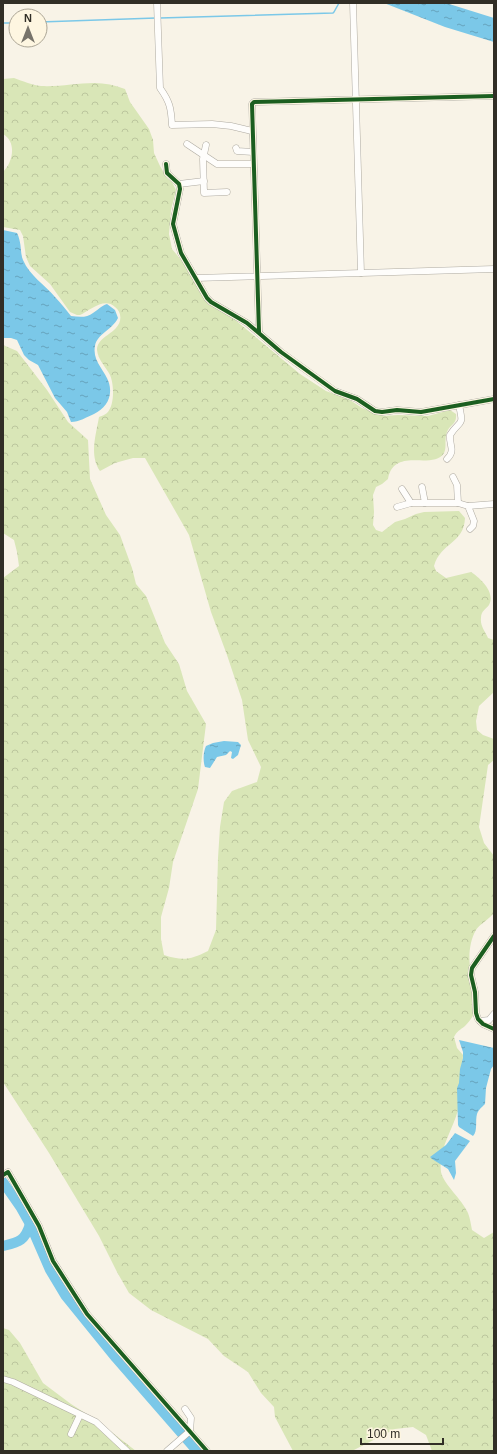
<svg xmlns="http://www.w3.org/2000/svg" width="497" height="1454" viewBox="0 0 497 1454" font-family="Arial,sans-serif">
<defs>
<pattern id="forest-crowns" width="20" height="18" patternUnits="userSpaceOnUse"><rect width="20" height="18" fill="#d9e6b7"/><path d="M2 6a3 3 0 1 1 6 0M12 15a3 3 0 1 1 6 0" fill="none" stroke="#bbc69d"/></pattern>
<pattern id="water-ripples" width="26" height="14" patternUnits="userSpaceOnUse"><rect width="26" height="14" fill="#7bc8e8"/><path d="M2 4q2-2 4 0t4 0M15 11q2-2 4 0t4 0" fill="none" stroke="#65a3bc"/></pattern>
</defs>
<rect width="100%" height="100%" fill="#f8f3e7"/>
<g fill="url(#forest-crowns)">
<path d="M 14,78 C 23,81 31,85 41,86 C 59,87 77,83 94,83 C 105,83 115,85 125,89 L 130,102 L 149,129 L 153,140 L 154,153 L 160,166 L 167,178 L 172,182 L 176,190 L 171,210 L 169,234 L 172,249 L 182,261 L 202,295 L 208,304 L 234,319 L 300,374 L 326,391 L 350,400 L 362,408 L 383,416 L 398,415 L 428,416 L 450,410 L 456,414 C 457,425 450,424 447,432 C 444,439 447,447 444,453 C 433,471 394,446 388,479 L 382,484 L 376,487 L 373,495 L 374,512 L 373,525 L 376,530 L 382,532 L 395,522 L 405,519 L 416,514 L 424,512 L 459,511 L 465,518 C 464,544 441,542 434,566 L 436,571 L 446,578 L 471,572 C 480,578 496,592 489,605 C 486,609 481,611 481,618 C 480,626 485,631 488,638 L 494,640 L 494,692 L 479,706 L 476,721 L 477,730 L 483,735 L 494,739 L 494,760 L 488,765 L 479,827 L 484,843 L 494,856 L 494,913 C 489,919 479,925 476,930 C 469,942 468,959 471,972 C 473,982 479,992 478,1002 C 478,1010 470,1021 465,1026 C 460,1030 457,1031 454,1037 L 457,1048 L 463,1055 C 462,1073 462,1092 458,1110 C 453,1130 438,1149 441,1172 C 444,1185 462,1199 468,1213 C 470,1218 471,1225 472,1230 L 484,1238 L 494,1232 L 494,1451 L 432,1451 L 426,1435 L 413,1427 L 395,1429 L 352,1451 L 293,1451 L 275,1417 L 274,1407 L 261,1393 L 248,1372 L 224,1356 L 208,1339 L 151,1310 L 129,1293 L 117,1272 L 99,1236 L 49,1153 L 3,1082 L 3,578 L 19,566 L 17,552 L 14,540 L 3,533 L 3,345 L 17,351 L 47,390 L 68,422 L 88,440 L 90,479 L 106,515 L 120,535 L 132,568 L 136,584 L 146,596 L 165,643 L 179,664 L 187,691 L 206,724 L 198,789 L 173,862 L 169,888 L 161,917 L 161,939 L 164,955 C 183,961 190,960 208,951 L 216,930 L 218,858 L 220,827 L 224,802 L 232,791 L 257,782 L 261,767 L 248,740 L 242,700 L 227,655 L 211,612 L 189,535 L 145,458 L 133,458 L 115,463 L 100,471 C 89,455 96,435 99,417 C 101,416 105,415 107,413 C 115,405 114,384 110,375 C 106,367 98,360 97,350 C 97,339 110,335 116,328 C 122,322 122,312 115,307 C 104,297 91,310 80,315 L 77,315 L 70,312 L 50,284 L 30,266 L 26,257 L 23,236 L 20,230 L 3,227 L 3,172 C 13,162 17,142 3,134 L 3,79 Z"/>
<path d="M 3,1328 L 9,1330 L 20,1343 L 43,1383 L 71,1404 L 96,1420 L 136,1451 L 3,1451 Z"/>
</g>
<g fill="url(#water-ripples)">
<path d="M 384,3 L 446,3 L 494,18 L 494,42 L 445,27 Z"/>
<path d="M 3,230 L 17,233 C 22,243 20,253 23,260 C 30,276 44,284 55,297 C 61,303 66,310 71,316 C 79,317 87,318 93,313 C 99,309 101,306 107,304 L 115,310 L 118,318 C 112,330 97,334 95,346 C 92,361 105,370 109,383 C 113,397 106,408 94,414 C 87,417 79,422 71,422 L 67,412 L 55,398 L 38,365 L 29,360 L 24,355 L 17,340 L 11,338 L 3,338 Z"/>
<path d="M 224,741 L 238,742 L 241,745 L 238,755 L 233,759 L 231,758 L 232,752 L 230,751 L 226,755 L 217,757 L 210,768 L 205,767 C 203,762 203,752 206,746 L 213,743 Z"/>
<path d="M 459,1040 L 494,1048 L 494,1065 L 491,1069 L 486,1088 L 485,1104 C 482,1107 479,1109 477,1114 C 475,1121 478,1131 473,1136 L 459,1127 L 458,1125 L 457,1088 L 459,1083 L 460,1069 L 463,1058 L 463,1052 Z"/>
<path d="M 455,1133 L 470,1141 L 455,1161 L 456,1173 L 454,1180 L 448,1169 L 432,1159 L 430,1157 L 446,1145 Z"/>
</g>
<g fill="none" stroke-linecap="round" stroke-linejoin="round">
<g stroke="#7bc8e8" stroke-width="1.5">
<path d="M 160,18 L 333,13 L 334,12 L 339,3"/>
<path d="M 40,22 L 156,18"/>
<path d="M 3,23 L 16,23"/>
</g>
<g stroke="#7bc8e8" stroke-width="10">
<path d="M 3,1182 L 21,1208 L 30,1224 L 50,1270 L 65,1295 L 116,1358 L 197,1451"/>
<path d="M 3,1246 C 19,1242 25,1241 30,1224"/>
</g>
<g stroke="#aeaaa1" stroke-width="7">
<g id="minor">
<path d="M 157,3 L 160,88 C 170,102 171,108 172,125 L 212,124 L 231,126 L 252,131"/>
<path d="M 353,3 L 361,273"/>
<path d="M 187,144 L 217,164 L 253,164"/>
<path d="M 206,145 L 203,159 L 204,193 L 227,192"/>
<path d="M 236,148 L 237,151 L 253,152"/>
<path d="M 166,164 L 167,173 L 179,184 L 180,189 L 173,224 L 181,253 L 207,298 L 211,302 L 247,323 L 281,352 L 335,391 L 357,399 L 375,411 L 382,412 L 397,410 L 421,412 L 494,399"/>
<path d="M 179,184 L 204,181"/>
<path d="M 196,278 L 494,269"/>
<path d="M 259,332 L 252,104 L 254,102 L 494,96"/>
<path d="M 447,459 C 456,450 449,446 450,435 C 461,418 464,428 459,405"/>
<path d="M 453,477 L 457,485 L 458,503"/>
<path d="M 422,487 L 425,503"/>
<path d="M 402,489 L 411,503"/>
<path d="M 468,506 L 494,504"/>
<path d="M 397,507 L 411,503 L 458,503 L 468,506 L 474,521 L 473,526 L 470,529"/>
<path d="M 494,936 L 472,968 L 471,975 L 475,992 L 476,1013 L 478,1019 L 483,1024 L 494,1029"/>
<path d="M 480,1021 L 489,1020 L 494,1014"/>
<path d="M 3,1175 L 8,1172 L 39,1226 L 53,1261 L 87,1314 L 207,1451"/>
<path d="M 3,1379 L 13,1382 L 96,1422 L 127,1451"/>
<path d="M 71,1434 L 80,1415"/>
<path d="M 167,1451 L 190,1431 L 191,1418 L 185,1409"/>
</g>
</g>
<use href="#minor" stroke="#fefdfb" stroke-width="6"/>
<g stroke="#fef6e1" stroke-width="6">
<g id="cycleway">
<path d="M 166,164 L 167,173 L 179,184 L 180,189 L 173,224 L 181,253 L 207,298 L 211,302 L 247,323 L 281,352 L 335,391 L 357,399 L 375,411 L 382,412 L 397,410 L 421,412 L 494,399"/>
<path d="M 259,332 L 252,104 L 254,102 L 494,96"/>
<path d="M 494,936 L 472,968 L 471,975 L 475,992 L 476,1013 L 478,1019 L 483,1024 L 494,1029"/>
<path d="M 3,1175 L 8,1172 L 39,1226 L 53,1261 L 87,1314 L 207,1451"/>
</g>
</g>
<use href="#cycleway" stroke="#1b5e20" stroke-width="4"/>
</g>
<rect width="497" height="1454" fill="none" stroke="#312e26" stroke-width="8"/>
<g transform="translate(28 28)"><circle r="19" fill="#fef6e1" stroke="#aca696"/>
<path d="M0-3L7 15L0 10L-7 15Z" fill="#77736a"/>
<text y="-6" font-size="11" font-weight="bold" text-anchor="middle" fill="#312e26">N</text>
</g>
<path d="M361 1438v6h82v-6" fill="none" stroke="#312e26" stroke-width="2"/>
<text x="367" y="1438" font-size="12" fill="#312e26" stroke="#fef6e1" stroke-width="3" paint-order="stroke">100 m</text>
</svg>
